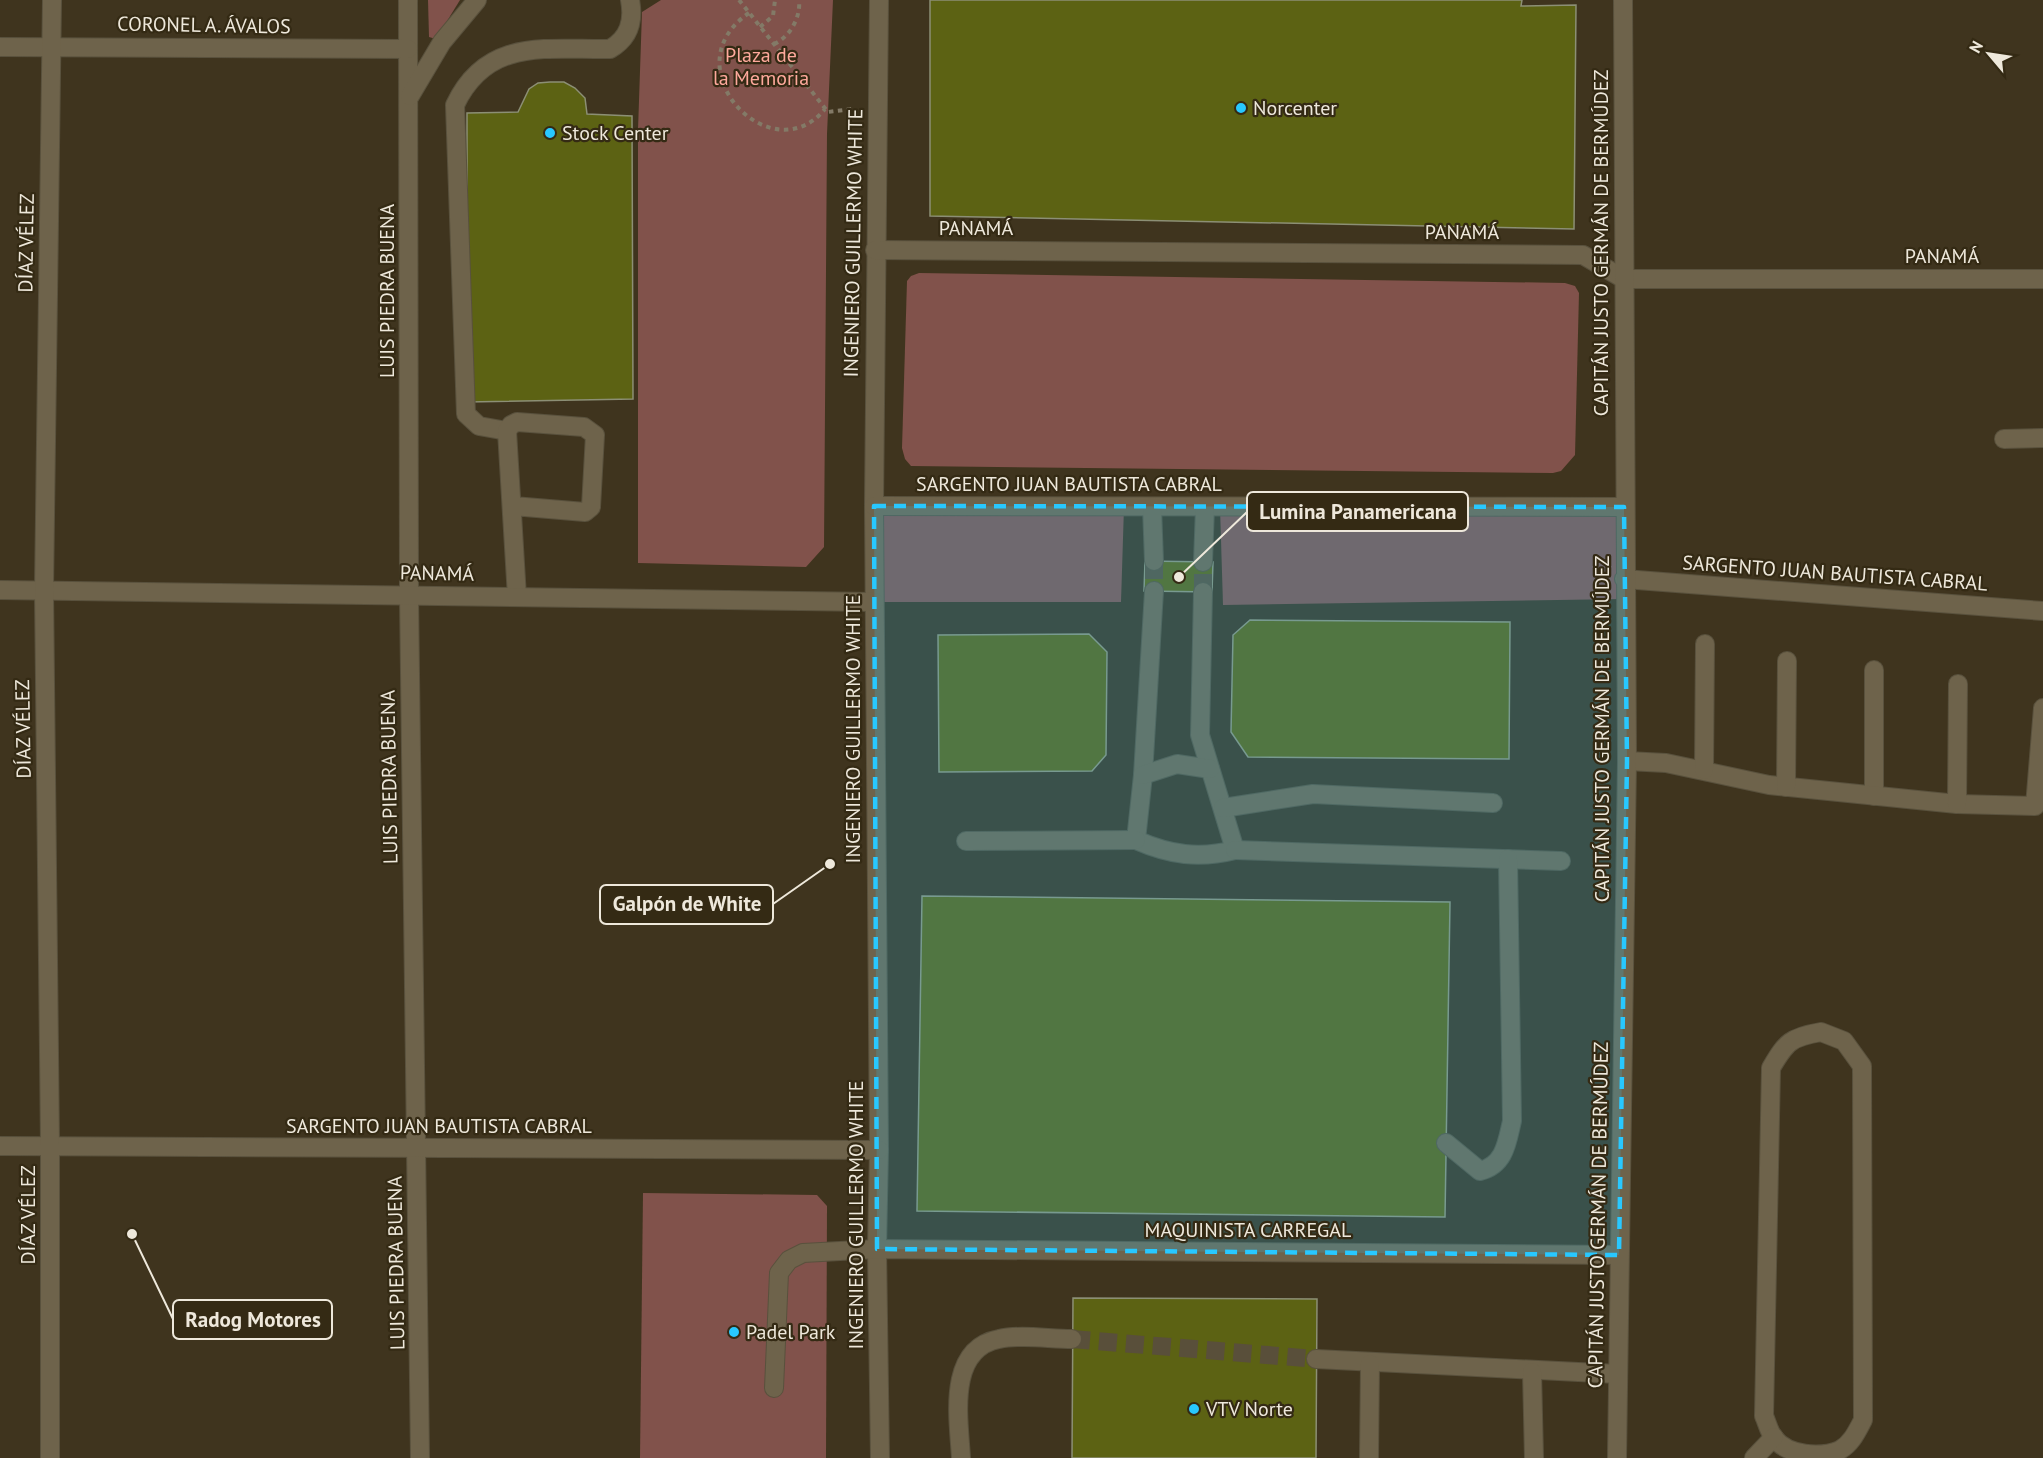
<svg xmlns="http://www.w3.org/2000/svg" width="2043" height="1458" viewBox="0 0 2043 1458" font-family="'PT Sans',sans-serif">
<rect width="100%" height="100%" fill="#3f341e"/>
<g fill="#81524b">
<path d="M 428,0 L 460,0 L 436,39 L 429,37 Z"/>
<path d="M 661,0 L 833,0 L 827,134 L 824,547 L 806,567 L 638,563 L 638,130 L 642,12 Z"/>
<path d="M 919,273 L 1565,283 L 1575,286 L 1579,293 L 1575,455 L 1561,471 L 1553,473 L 911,466 L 905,459 L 902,448 L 907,281 L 911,276 Z"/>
<path d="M 874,506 L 1124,507 L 1121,602 L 874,602 Z"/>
<path d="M 1220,507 L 1624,507 L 1625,599 L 1223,605 Z"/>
<path d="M 643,1193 L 817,1195 L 827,1206 L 826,1458 L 640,1458 Z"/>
</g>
<g fill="#5c6213" stroke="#8c8f75" stroke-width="1.5">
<path d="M 930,0 L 1522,0 L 1521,6 L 1576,5 L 1574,229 L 930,216 Z"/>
<path d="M 550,82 L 564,82 L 575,88 L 585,98 L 587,114 L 632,116 L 633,399 L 467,402 L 467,113 L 518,112 L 529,89 L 538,83 Z"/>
<path d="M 1145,561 L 1213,562 L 1212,592 L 1144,591 Z"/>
<path d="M 1250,620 L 1510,622 L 1509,759 L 1248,757 L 1231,732 L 1233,635 Z"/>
<path d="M 1089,634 L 1107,652 L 1106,755 L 1092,771 L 939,772 L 938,635 Z"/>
<path d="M 922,896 L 1450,902 L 1445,1217 L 917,1211 Z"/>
<path d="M 1073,1298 L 1317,1299 L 1316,1458 L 1072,1458 Z"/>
</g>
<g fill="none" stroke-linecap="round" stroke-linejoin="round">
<g stroke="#594f3a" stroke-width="18" stroke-dasharray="18 9" stroke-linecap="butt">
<path d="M 1154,561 L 1154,591"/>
<path d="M 1203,592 L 1203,562"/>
<path d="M 1072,1339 L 1316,1359"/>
</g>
<g stroke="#59513d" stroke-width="20">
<g id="minor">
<path d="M 408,0 L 409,595 L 420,1458"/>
<path d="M 879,0 L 874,506 L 879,1150 L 877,1249 L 880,1458"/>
<path d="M 0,47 L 408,49"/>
<path d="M 410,96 L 442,42 L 477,0"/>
<path d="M 875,250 L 1583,255 L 1624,279 L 2043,279"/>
<path d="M 507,431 L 479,426 L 466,414 L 455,105 C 487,37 547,50 610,49 C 629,38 634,21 630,0"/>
<path d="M 2004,439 L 2043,438"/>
<path d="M 513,506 L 585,512 L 591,507 L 595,435 L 584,427 L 517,422 L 511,425 L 507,431 L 517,597"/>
<path d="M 874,506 L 1624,507"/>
<path d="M 1152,507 L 1154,561"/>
<path d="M 1203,562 L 1205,507"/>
<path d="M 1624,579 L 2043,611"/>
<path d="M 0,590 L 874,602"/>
<path d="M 1154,591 L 1143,775 L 1136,840 C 1170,855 1199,859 1235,850 L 1200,735 L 1203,592"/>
<path d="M 1874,670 L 1874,796"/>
<path d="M 1627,761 L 1666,763 L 1769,785 L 1957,804 L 2035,806 L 2043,708"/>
<path d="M 1704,770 L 1705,644"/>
<path d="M 1143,775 L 1177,764 L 1210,769"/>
<path d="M 1786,787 L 1787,661"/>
<path d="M 1957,804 L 1958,684"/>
<path d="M 1223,808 L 1313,794 L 1493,803"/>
<path d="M 966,841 L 1136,840"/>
<path d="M 1235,850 L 1561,861"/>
<path d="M 1821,1032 L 1844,1041 L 1862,1066 L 1863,1420 C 1857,1431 1852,1443 1840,1450 C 1820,1458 1788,1456 1774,1438 C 1769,1432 1767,1422 1764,1416 L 1771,1068 C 1786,1042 1791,1037 1821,1032 Z"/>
<path d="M 1446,1143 L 1480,1171 C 1505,1165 1507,1142 1512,1121 L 1508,859"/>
<path d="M 0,1146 L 879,1150"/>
<path d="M 1316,1359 L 1618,1374"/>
<path d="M 1532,1372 L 1534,1458"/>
<path d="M 774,1388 L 779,1273 L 789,1260 L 803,1253 L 877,1249 L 1619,1255"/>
<path d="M 50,1458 L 50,1145 L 44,590 L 52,0"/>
<path d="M 961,1458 C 959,1420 946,1349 999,1339 C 1021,1334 1049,1339 1072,1339"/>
<path d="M 1369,1458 L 1370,1364"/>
<path d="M 1617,1458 L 1627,761 L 1623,0"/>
<path d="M 1754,1458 L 1774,1437"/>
</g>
</g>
<g stroke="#837a67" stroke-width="4" stroke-dasharray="4.5 4.5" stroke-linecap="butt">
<path d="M 739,0 L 828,112 L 852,109"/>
<path d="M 749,13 C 669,67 771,175 825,109"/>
<path d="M 760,27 L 773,16 L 775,0"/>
<path d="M 774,44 C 790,37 801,17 799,0"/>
</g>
<use href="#minor" stroke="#6e634b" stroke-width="18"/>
</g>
<path fill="#28c8ff" fill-opacity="0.2" stroke="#28c8ff" stroke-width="4.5" stroke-dasharray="12 8" stroke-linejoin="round" d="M 874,506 L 1624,507 L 1627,761 L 1619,1255 L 877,1249 Z"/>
<g fill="#28c8ff" stroke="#342a14" stroke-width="2">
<circle cx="1241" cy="108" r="6"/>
<circle cx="550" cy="133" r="6"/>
<circle cx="734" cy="1332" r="6"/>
<circle cx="1194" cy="1409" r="6"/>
</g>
<g text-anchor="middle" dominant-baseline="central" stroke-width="4.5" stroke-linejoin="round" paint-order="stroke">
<g font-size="20" fill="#eee8db" stroke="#342a14">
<text transform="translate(204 25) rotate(1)">CORONEL A. ÁVALOS</text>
<text x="976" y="228">PANAMÁ</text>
<text x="1462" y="232">PANAMÁ</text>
<text transform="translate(26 243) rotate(-89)">DÍAZ VÉLEZ</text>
<text transform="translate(853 243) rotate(-89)">INGENIERO GUILLERMO WHITE</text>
<text transform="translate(1601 243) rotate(-90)">CAPITÁN JUSTO GERMÁN DE BERMÚDEZ</text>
<text x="1942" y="256">PANAMÁ</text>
<text transform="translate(387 291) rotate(-90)">LUIS PIEDRA BUENA</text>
<text x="1069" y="484">SARGENTO JUAN BAUTISTA CABRAL</text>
<text transform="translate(437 573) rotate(1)">PANAMÁ</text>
<text transform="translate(1835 573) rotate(4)">SARGENTO JUAN BAUTISTA CABRAL</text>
<text transform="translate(23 729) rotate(-91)">DÍAZ VÉLEZ</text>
<text transform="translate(853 729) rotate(-90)">INGENIERO GUILLERMO WHITE</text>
<text transform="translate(1602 729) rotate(-90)">CAPITÁN JUSTO GERMÁN DE BERMÚDEZ</text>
<text transform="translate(389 777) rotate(-91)">LUIS PIEDRA BUENA</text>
<text x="439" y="1126">SARGENTO JUAN BAUTISTA CABRAL</text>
<text transform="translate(28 1215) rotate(-90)">DÍAZ VÉLEZ</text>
<text transform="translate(856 1215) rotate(-90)">INGENIERO GUILLERMO WHITE</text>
<text transform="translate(1598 1215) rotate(-89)">CAPITÁN JUSTO GERMÁN DE BERMÚDEZ</text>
<text x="1248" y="1230">MAQUINISTA CARREGAL</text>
<text transform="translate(396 1263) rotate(-91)">LUIS PIEDRA BUENA</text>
</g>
<g font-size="20" fill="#fea99c" stroke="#342a14">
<text x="761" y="55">Plaza de<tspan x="761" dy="23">la Memoria</tspan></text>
</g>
<g font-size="20" fill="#eee8db" stroke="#342a14" text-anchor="start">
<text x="1253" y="108">Norcenter</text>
<text x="562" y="133">Stock Center</text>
<text x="746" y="1332">Padel Park</text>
<text x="1206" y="1409">VTV Norte</text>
</g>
</g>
<path fill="none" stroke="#eee8db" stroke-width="2" d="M1179 577L1247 512M830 864L773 904M132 1234L173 1319"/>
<g fill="#eee8db" stroke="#342a14" stroke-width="2">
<circle cx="1179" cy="577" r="6"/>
<circle cx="830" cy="864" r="6"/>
<circle cx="132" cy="1234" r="6"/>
</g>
<g fill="#342a14" stroke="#eee8db" stroke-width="2">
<rect x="1247" y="492" width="221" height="39" rx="6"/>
<rect x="600" y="885" width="173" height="39" rx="6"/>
<rect x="173" y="1300" width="159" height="39" rx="6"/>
</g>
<g font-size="21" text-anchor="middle" font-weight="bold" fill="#eee8db">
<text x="1358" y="519">Lumina Panamericana</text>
<text x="687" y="911">Galpón de White</text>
<text x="253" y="1327">Radog Motores</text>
</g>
<g transform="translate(1989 54) rotate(299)" stroke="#342a14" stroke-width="4.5" paint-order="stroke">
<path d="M0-4.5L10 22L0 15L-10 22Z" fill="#eee8db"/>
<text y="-9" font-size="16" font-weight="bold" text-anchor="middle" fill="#eee8db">N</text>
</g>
</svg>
